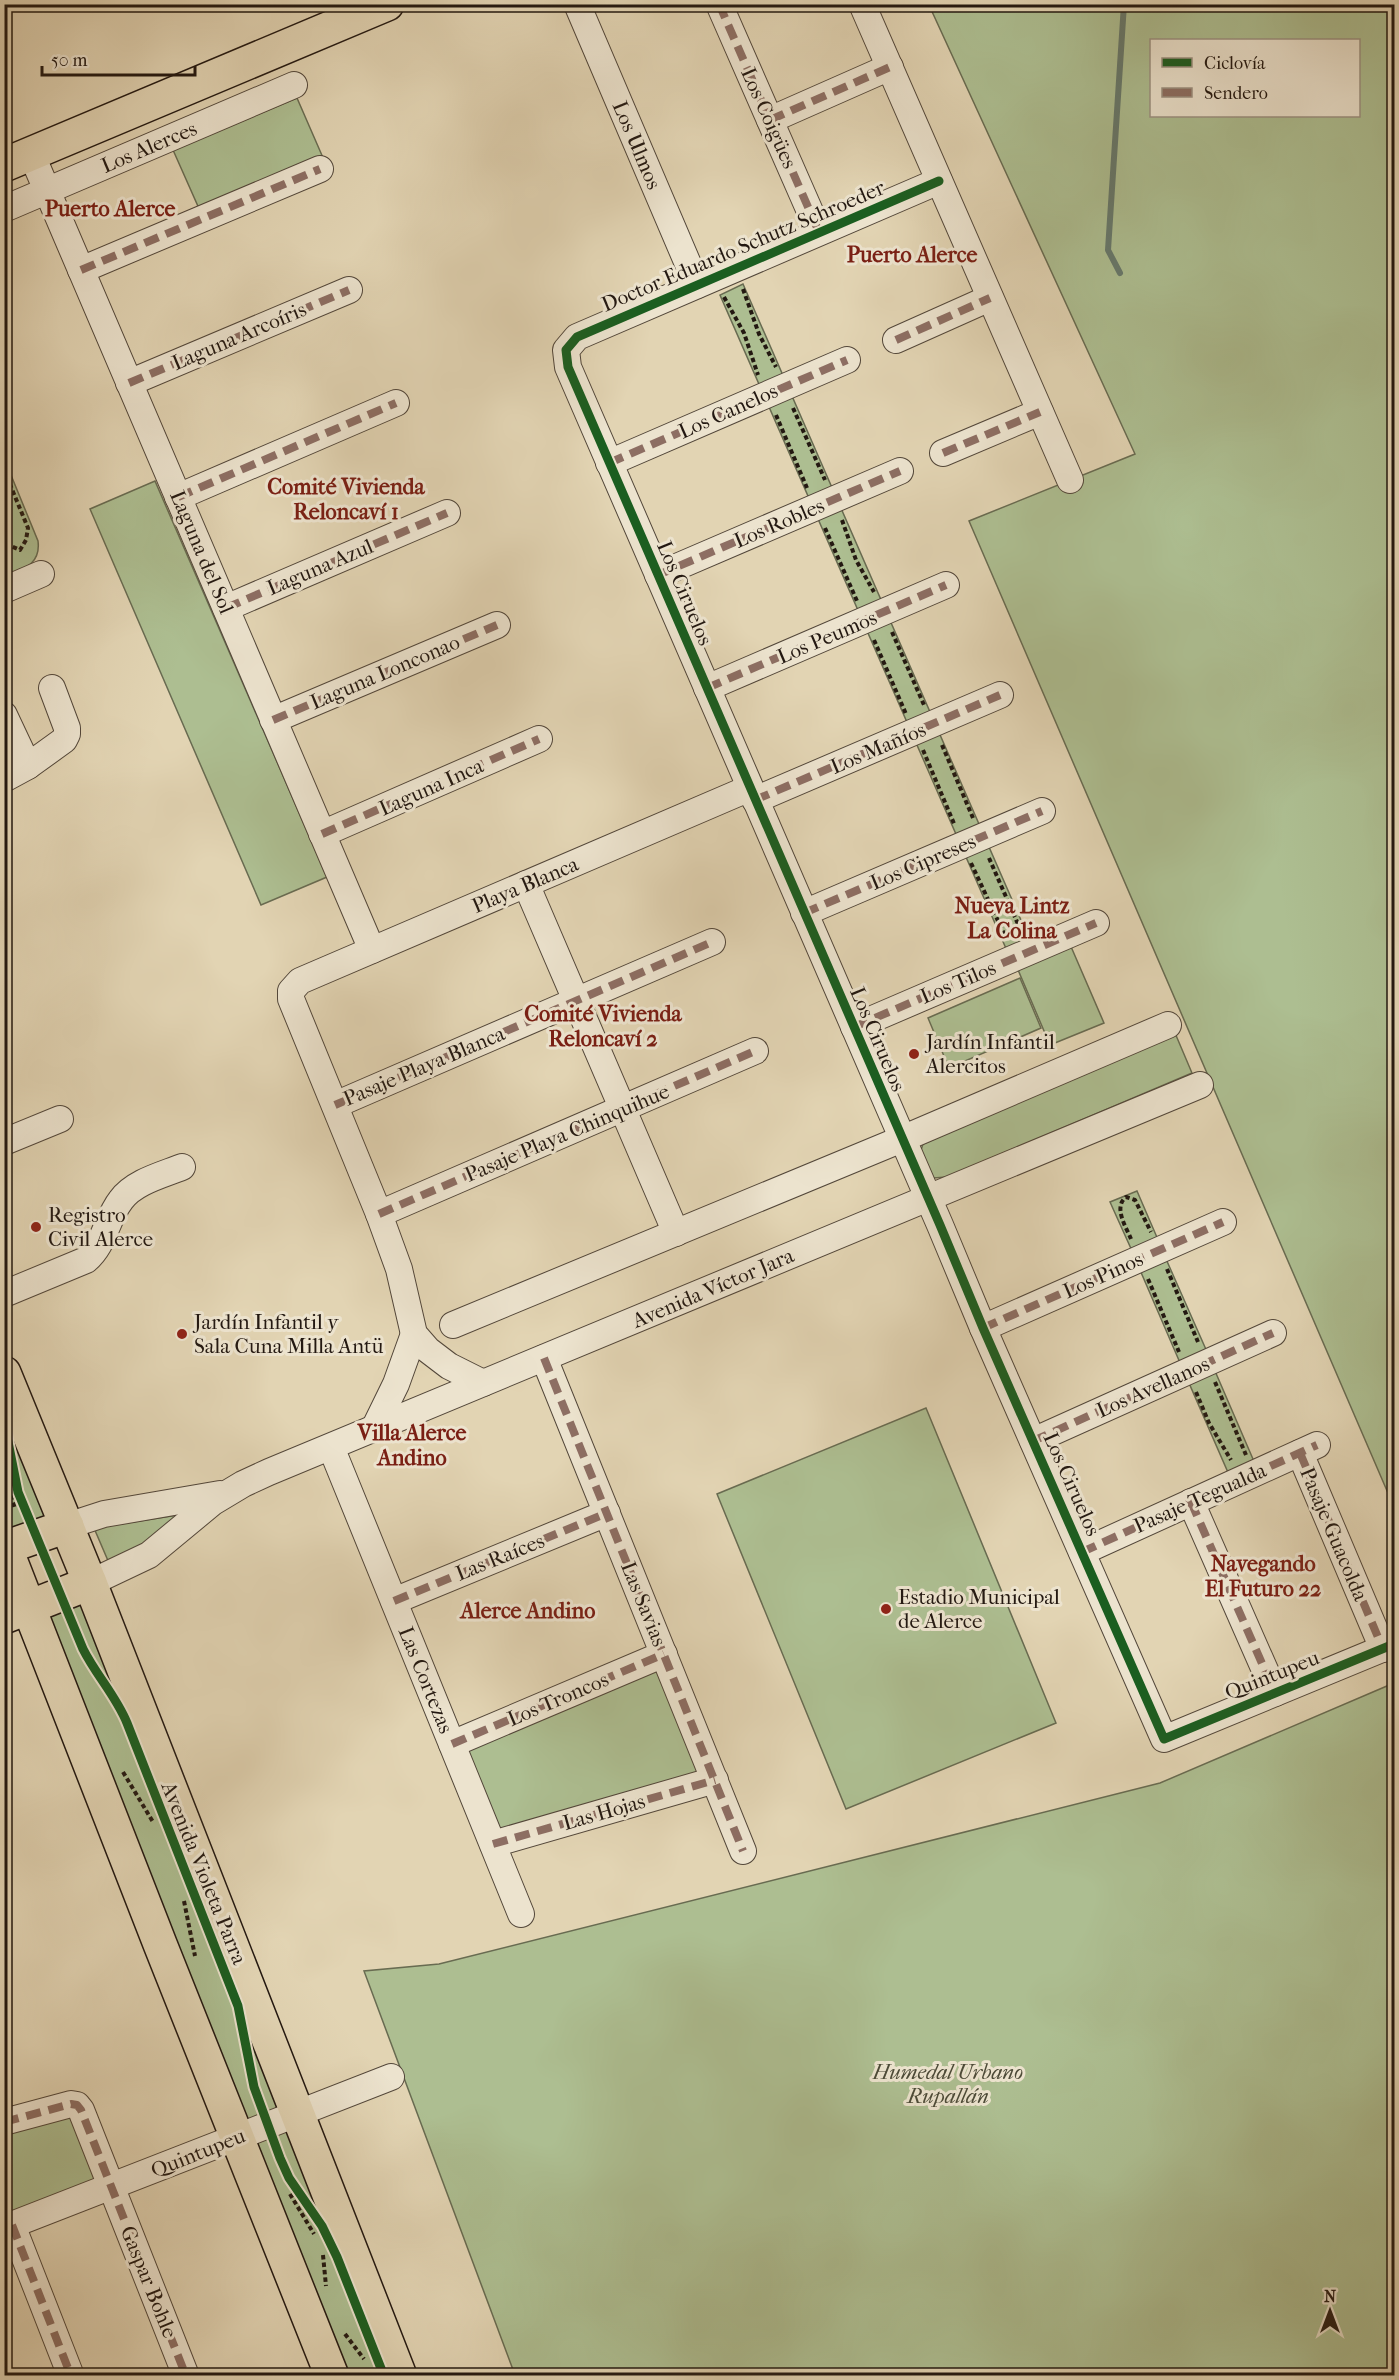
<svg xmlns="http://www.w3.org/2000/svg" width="1399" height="2380" viewBox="0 0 1399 2380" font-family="'IM FELL French Canon',serif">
<rect width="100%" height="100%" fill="#e2d4b3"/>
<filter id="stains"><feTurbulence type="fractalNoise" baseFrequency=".00333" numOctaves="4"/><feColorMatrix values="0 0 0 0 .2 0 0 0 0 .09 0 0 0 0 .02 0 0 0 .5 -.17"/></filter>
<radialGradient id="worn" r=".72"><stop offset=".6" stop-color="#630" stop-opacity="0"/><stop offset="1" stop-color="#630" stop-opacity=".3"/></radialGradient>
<g fill="#adbe91" stroke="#686b51" stroke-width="1.5" fill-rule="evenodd">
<path d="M 1380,4 L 1384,8 L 1394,7 L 1394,1507 L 969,521 L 1135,454 L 929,5 ZM 1152,40 L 1358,40 L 1358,116 L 1152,116 Z"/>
<path d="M 297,98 L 324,160 L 201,213 L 173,150 Z"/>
<path d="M 743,284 L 1031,943 L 1008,953 L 720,295 Z"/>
<path d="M 4,458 L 38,541 C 41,565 23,569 4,577 Z"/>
<path d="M 155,481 L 327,877 L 261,905 L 90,509 Z"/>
<path d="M 1069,942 L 1104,1023 L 1050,1045 L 1016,965 Z"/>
<path d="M 1020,978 L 1041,1028 L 949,1068 L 928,1018 Z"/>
<path d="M 1175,1033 L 1192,1073 L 947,1177 L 933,1178 L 921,1150 L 923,1144 Z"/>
<path d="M 1137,1191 L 1159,1242 L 1133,1253 L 1110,1202 Z"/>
<path d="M 1166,1259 L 1208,1354 L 1181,1365 L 1140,1270 Z"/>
<path d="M 1215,1371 L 1256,1466 L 1230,1477 L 1189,1383 Z"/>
<path d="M 4,1404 L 50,1517 L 14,1533 L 5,1513 Z"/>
<path d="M 926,1408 L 1056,1723 L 846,1809 L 717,1494 Z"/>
<path d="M 178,1515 L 156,1539 L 109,1563 L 94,1528 Z"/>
<path d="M 83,1602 L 283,2106 L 248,2121 L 46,1617 Z"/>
<path d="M 658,1667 L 701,1773 L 501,1829 L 495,1825 L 465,1753 L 468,1744 Z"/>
<path d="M 1394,1683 L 1394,2375 L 515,2375 L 364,1971 L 439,1964 L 1160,1783 Z"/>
<path d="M 70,2110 L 102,2177 L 5,2216 L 5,2128 Z"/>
<path d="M 291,2129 L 392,2375 L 344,2375 L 255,2144 Z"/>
</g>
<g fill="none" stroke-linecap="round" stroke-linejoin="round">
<path stroke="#67796c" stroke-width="6" d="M 1120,273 L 1108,250 L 1124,4"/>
<g stroke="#53473a" stroke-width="28">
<g id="minor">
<path d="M 577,4 L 697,285"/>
<path d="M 719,4 L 819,232"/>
<path d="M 862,4 L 1070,480"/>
<path d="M 770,120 L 890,67"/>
<path d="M 31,153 L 372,950"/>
<path d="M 939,181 L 577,337 L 566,350 L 568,367 L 940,1225 L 983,1328 L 1164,1739 L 1394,1644"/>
<path d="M 4,209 L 294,85"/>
<path d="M 81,270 L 320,169"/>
<path d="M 896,340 L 990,298"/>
<path d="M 129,383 L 349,290"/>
<path d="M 943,453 L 1040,412"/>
<path d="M 609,463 L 847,360"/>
<path d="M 178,497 L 396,403"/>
<path d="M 658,575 L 900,471"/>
<path d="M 4,590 L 41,574"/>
<path d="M 226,608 L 447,513"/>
<path d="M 707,688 L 946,585"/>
<path d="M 4,715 L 28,766 L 4,779"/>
<path d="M 273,720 L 497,625"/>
<path d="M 28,766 L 64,740 L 67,734 L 67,728 L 52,688"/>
<path d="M 755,800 L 1000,695"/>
<path d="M 322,834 L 539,739"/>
<path d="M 526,884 L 676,1233"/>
<path d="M 804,913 L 1042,811"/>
<path d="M 854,1027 L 1096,923"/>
<path d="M 335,1105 L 712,942"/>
<path d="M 4,1142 L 60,1119"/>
<path d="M 379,1214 L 755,1051"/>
<path d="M 4,1294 L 86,1260 C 105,1244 106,1219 121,1200 C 134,1182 162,1175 182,1167"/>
<path d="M 453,1325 L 902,1139 L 1168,1025"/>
<path d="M 983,1328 L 1223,1222"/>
<path d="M 544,1358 L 743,1851"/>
<path d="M 483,1383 L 449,1366 L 428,1350 L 414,1334 L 399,1269 L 379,1214 L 291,999 L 291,991 L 300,981 L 750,788"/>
<path d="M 374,1429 L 396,1384 L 414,1334"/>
<path d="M 1033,1441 L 1273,1333"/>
<path d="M 331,1447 L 521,1914"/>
<path d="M 1300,1453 L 1383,1649"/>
<path d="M 1191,1502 L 1275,1693"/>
<path d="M 67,1526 L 104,1514 L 220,1494"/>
<path d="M 1082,1552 L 1317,1445"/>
<path d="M 90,1583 L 149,1555 L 213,1502 L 243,1484 L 269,1472 L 1200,1085"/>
<path d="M 394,1601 L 607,1513"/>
<path d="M 452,1744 L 664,1654"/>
<path d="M 493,1844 L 715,1780"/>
<path d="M 4,2122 L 71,2104 L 77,2105 L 81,2110 L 186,2376"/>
<path d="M 12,2225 L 71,2376"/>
<path d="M 4,2228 L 391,2077"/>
</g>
</g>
<g stroke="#231811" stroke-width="36">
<g id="major">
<path d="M 4,165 L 387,4"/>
<path d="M 4,1373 L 90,1583 L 400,2376"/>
<path d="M 4,1544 L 160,1944 L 332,2376"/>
<path d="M 4,1548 L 67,1526"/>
<path d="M 4,1617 L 90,1583"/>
</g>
</g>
<g stroke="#231811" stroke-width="4" stroke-dasharray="4.5 3" stroke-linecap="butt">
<path d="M 743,289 L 759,334 L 776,367"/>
<path d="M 724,297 L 744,333 L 758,375"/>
<path d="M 793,408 L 825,480"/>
<path d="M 776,415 L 807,488"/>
<path d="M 4,470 L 28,528 L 26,540 L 20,550 L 4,543"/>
<path d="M 842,520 L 856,560 L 874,592"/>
<path d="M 825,528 L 857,601"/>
<path d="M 892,632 L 924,705"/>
<path d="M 874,640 L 906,714"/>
<path d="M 942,745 L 973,818"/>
<path d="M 923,750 L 955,826"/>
<path d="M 989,858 L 1021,931"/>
<path d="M 971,863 L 1006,938"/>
<path d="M 1131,1239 C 1126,1227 1113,1207 1126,1197 L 1135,1200 L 1151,1232"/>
<path d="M 1167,1269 L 1198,1342"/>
<path d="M 1148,1279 L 1179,1352"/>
<path d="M 1215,1382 L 1246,1455"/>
<path d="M 1196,1392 L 1209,1423 L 1231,1460"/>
<path d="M 4,1474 L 15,1509"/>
<path d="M 123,1772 L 153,1822"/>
<path d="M 184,1901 L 195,1956"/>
<path d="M 290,2194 L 314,2234"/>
<path d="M 323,2255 L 326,2286"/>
<path d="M 345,2334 L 364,2359"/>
</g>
<use href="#minor" stroke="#ece3ce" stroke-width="26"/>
<use href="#major" stroke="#e2d4b3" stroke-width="33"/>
<g stroke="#8d6e63" stroke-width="8" stroke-dasharray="15 8" stroke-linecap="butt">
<path d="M 719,4 L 819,232"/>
<path d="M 770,120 L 890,67"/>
<path d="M 81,270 L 320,169"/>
<path d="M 896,340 L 990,298"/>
<path d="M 129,383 L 349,290"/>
<path d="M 943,453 L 1040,412"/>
<path d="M 609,463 L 847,360"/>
<path d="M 178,497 L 396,403"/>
<path d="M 658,575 L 900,471"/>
<path d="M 226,608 L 447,513"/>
<path d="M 707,688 L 946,585"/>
<path d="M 273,720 L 497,625"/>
<path d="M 755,800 L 1000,695"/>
<path d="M 322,834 L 539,739"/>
<path d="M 804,913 L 1042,811"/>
<path d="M 854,1027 L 1096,923"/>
<path d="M 335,1105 L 712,942"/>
<path d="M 379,1214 L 755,1051"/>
<path d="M 983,1328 L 1223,1222"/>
<path d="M 544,1358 L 743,1851"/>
<path d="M 1033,1441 L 1273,1333"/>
<path d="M 1300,1453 L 1383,1649"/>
<path d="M 1191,1502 L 1275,1693"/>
<path d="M 1082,1552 L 1317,1445"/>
<path d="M 394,1601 L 607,1513"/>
<path d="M 452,1744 L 664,1654"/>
<path d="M 493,1844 L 715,1780"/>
<path d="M 4,2122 L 71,2104 L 77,2105 L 81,2110 L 186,2376"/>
<path d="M 12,2225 L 71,2376"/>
</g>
<g stroke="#ece3ce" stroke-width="13">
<g id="cycleway">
<path d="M 939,181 L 577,337 L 566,350 L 568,367 L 940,1225 L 983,1328 L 1164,1739 L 1394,1644"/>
<path d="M 4,1422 L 18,1492 L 83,1649 C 96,1675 116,1696 127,1723 L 238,2006 L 254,2087 L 280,2158 L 289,2178 L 322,2226 L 337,2257 L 384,2376"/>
</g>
</g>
<use href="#cycleway" stroke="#1b5e20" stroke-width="9"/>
</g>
<g fill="#8f2418" stroke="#ece3ce" stroke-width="2">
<circle cx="914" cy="1054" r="6"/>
<circle cx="36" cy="1227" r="6"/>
<circle cx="182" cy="1334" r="6"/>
<circle cx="886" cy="1609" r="6"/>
</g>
<g text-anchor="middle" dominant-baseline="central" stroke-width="6" stroke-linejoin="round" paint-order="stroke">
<g font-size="21" fill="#231811" stroke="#ece3ce">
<text transform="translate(769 118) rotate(66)">Los Coigües</text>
<text transform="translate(637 145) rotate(67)">Los Ulmos</text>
<text transform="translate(149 147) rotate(-23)">Los Alerces</text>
<text transform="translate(743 246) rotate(-23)">Doctor Eduardo Schutz Schroeder</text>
<text transform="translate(239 336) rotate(-23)">Laguna Arcoíris</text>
<text transform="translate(728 411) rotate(-24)">Los Canelos</text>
<text transform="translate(779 523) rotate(-23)">Los Robles</text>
<text transform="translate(202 552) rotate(67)">Laguna del Sol</text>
<text transform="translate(320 567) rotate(-23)">Laguna Azul</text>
<text transform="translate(685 593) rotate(67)">Los Ciruelos</text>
<text transform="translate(827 637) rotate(-23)">Los Peumos</text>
<text transform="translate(385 672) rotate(-23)">Laguna Lonconao</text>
<text transform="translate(878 748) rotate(-23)">Los Mañíos</text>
<text transform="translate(431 787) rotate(-24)">Laguna Inca</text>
<text transform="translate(923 862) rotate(-23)">Los Cipreses</text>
<text transform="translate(525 885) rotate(-23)">Playa Blanca</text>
<text transform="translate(958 982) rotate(-23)">Los Tilos</text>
<text transform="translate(878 1039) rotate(67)">Los Ciruelos</text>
<text transform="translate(424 1066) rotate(-23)">Pasaje Playa Blanca</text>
<text transform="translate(567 1133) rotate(-23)">Pasaje Playa Chinquihue</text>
<text transform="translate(1103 1275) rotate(-24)">Los Pinos</text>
<text transform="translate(713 1288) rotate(-23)">Avenida Víctor Jara</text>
<text transform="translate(1153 1387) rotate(-24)">Los Avellanos</text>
<text transform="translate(1072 1484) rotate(66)">Los Ciruelos</text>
<text transform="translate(1200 1498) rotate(-24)">Pasaje Tegualda</text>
<text transform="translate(1334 1534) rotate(67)">Pasaje Guacolda</text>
<text transform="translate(500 1557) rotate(-22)">Las Raíces</text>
<text transform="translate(644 1604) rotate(68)">Las Savias</text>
<text transform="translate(1272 1675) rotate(-22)">Quintupeu</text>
<text transform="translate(426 1680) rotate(68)">Las Cortezas</text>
<text transform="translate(558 1699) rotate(-23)">Los Troncos</text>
<text transform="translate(604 1812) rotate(-16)">Las Hojas</text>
<text transform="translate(204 1873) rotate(68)">Avenida Violeta Parra</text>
<text transform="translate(198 2153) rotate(-22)">Quintupeu</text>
<text transform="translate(149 2282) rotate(68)">Gaspar Bohle</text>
</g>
<g font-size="21" fill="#231811" stroke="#ece3ce" text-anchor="start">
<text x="926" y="1042">Jardín Infantil<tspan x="926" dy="24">Alercitos</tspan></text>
<text x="48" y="1215">Registro<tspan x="48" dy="24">Civil Alerce</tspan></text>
<text x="194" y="1322">Jardín Infantil y<tspan x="194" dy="24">Sala Cuna Milla Antü</tspan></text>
<text x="898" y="1597">Estadio Municipal<tspan x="898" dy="24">de Alerce</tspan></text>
</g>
<g font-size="21" font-style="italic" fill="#4c4a37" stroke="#ece3ce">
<text x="948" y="2072">Humedal Urbano<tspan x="948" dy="24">Rupallán</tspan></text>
</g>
<g font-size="22" font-weight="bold" fill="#7a1f14" stroke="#ece3ce">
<text x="110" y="209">Puerto Alerce</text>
<text x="912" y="255">Puerto Alerce</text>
<text x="346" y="487">Comité Vivienda<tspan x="346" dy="25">Reloncaví 1</tspan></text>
<text x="1012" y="906">Nueva Lintz<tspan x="1012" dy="25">La Colina</tspan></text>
<text x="603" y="1014">Comité Vivienda<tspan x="603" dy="25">Reloncaví 2</tspan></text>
<text x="412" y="1433">Villa Alerce<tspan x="412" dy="25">Andino</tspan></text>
<text x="1263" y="1564">Navegando<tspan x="1263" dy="25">El Futuro 22</tspan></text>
<text x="528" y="1611">Alerce Andino</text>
</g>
</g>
<rect width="1399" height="2380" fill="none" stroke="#e2d4b3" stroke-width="24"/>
<rect x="6" y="6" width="1387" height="2368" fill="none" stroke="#231811" stroke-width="3"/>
<rect x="12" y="12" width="1375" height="2356" fill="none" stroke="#231811" stroke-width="1.5"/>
<rect x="1150" y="39" width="210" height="78" fill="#ece3ce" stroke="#9c9282" stroke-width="1.5"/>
<rect x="1162" y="58" width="30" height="9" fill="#1b5e20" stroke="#9c9282" stroke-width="1.5"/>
<text x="1204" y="69" font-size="18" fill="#231811">Ciclovía</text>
<rect x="1162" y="88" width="30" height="9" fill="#8d6e63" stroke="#9c9282" stroke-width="1.5"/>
<text x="1204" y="99" font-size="18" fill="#231811">Sendero</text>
<g transform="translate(1330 2311)" stroke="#ece3ce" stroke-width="4.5" paint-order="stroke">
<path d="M0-4.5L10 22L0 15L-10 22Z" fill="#231811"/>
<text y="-9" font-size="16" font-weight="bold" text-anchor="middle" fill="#231811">N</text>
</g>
<path d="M42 66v9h153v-9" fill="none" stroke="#231811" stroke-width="3"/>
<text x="51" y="66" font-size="18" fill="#231811" stroke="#ece3ce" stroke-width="4.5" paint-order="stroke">50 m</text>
<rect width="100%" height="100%" filter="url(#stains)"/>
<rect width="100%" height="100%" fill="url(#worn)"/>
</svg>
